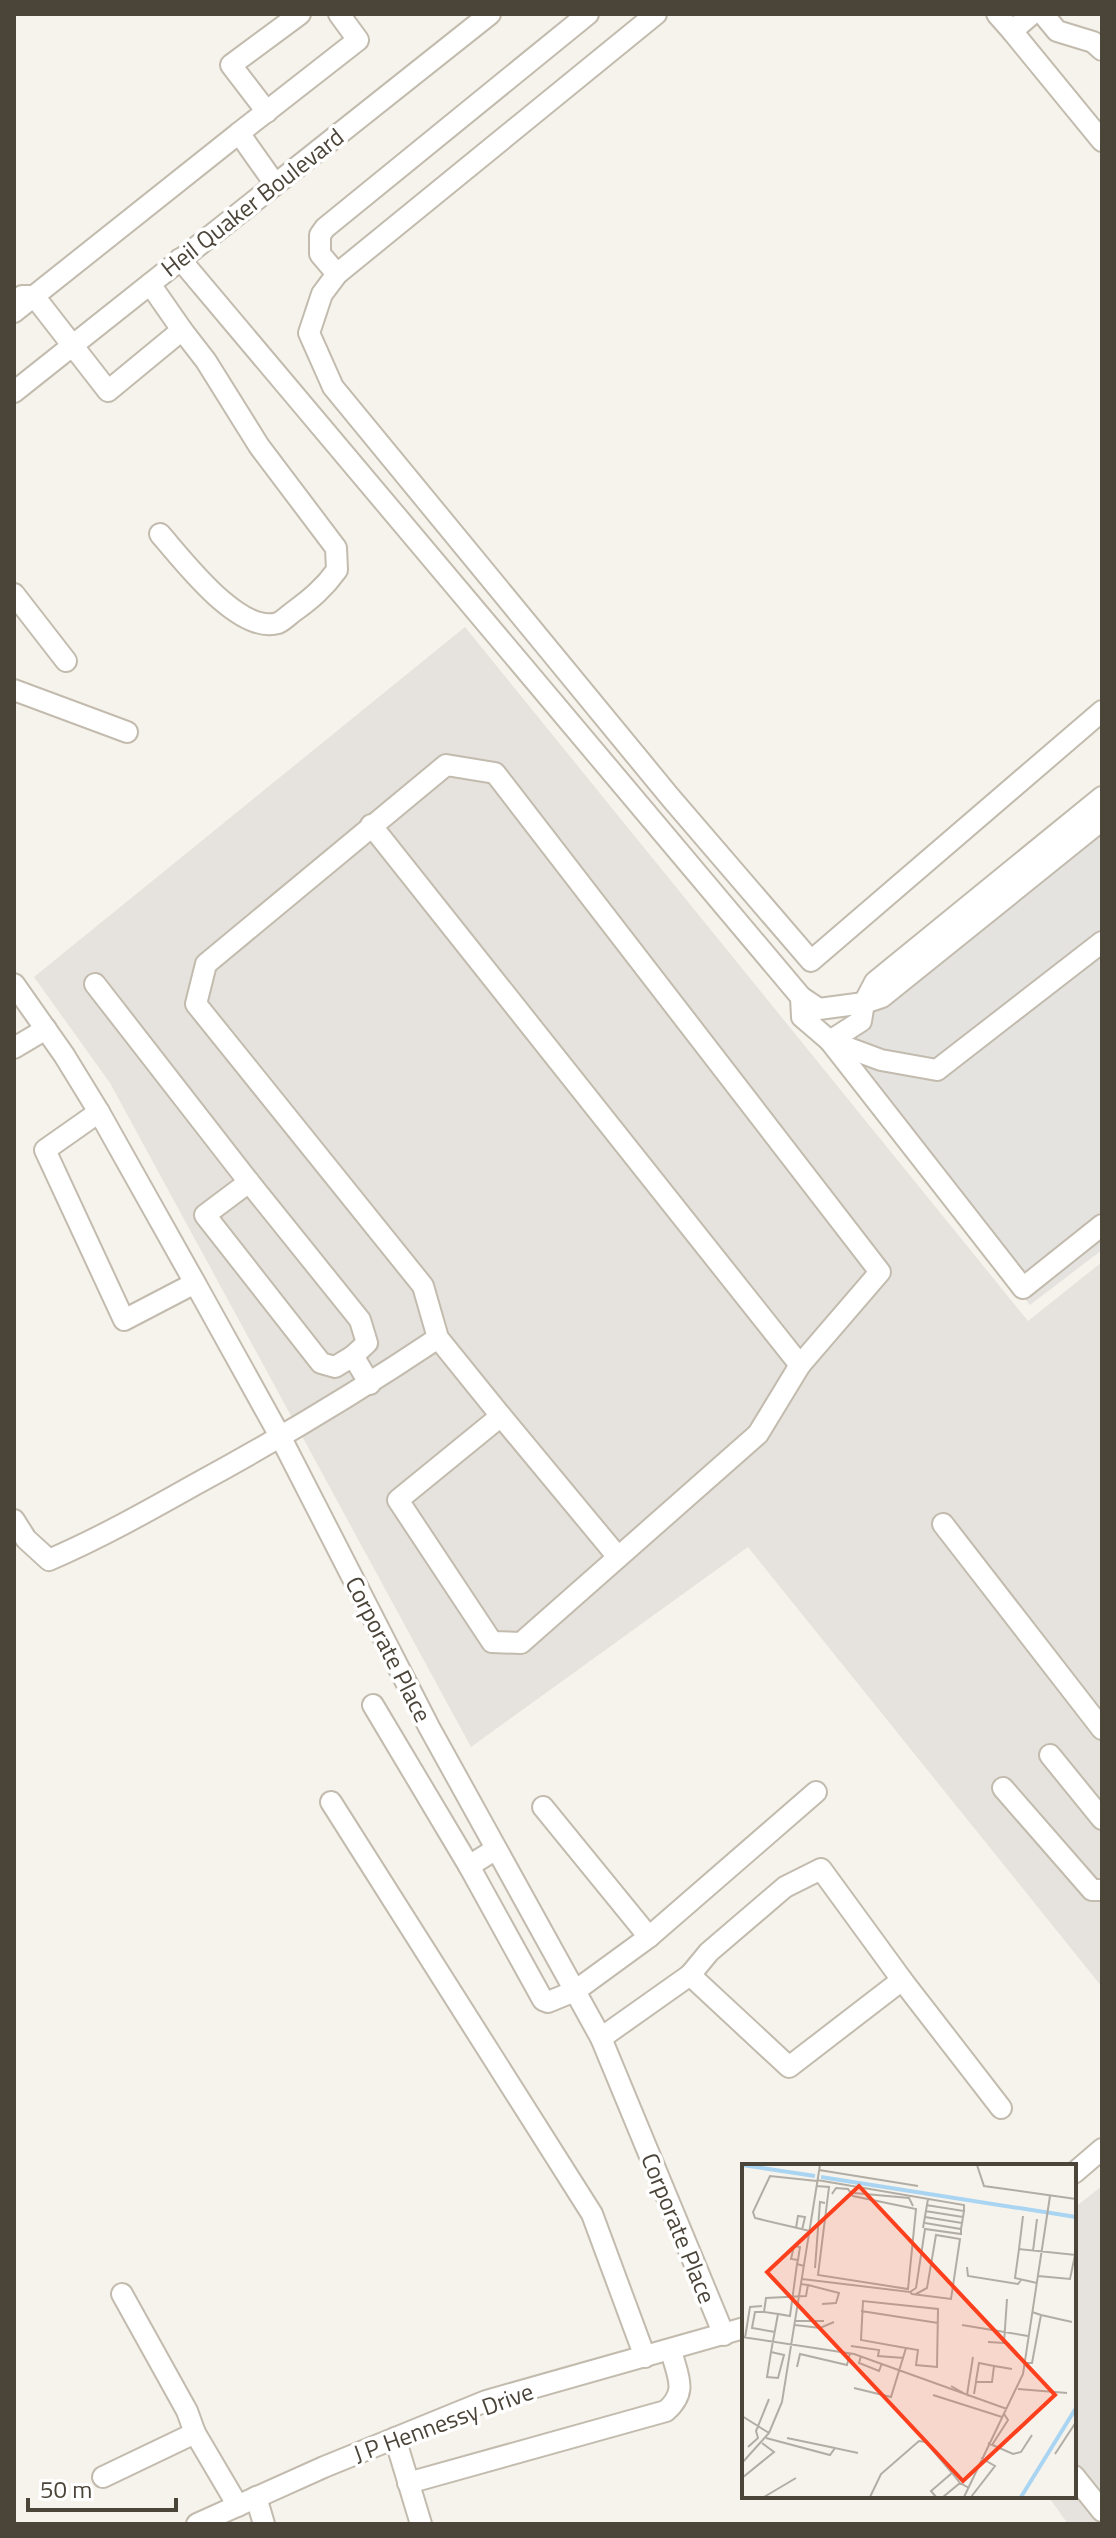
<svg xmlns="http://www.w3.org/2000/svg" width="1116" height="2538" viewBox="0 0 1116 2538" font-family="'Titillium Web',sans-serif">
<rect width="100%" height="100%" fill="#f6f3ec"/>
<g fill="#e6e2dd">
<path d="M 465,627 L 1028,1321 L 1102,1262 L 1102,1987 L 748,1547 L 471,1747 L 110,1083 L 34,977 Z"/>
<path d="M 1102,2186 L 1102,2524 L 1068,2524 L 1048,2496 L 1074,2496 L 1074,2208 Z"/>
</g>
<path fill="#e5e3e0" d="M 1102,815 L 1102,1250 L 1030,1305 L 819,1040 Z"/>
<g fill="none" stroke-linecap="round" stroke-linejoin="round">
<g stroke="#c2bbae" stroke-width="24">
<g id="minor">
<path d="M 656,14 L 337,274 L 322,294 L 309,333 L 333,387 L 670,797 L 811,961 L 1102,711"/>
<path d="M 997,14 L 1012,31"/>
<path d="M 1032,14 L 1012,31 L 1102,141"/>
<path d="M 1043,14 L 1057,31 L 1093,42 L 1102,50"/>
<path d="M 267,112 L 231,65 L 300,14"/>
<path d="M 239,133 L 358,40 L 339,14"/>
<path d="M 180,259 L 801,997 L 819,1009 L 864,1003 L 882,997 L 1102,820"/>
<path d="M 337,274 L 320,254 L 320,235 L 325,228 L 588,14"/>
<path d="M 22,296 L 34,296 L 108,391 L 182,330 L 150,284"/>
<path d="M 14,312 L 239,133 L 275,184"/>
<path d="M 14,392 L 490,14"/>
<path d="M 160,534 C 183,560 239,635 278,623 C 283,621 289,615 293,612 C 311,599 324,588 337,570 L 336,548 L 259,446 L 206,361 L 182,330"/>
<path d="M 14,594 L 66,661"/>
<path d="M 14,690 L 127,732"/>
<path d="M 371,825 L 800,1365"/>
<path d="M 14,984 L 64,1055 L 99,1112 L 195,1283 L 281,1438 L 429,1727 L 601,2038 L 724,2335"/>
<path d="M 95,984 L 249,1182 L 205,1215 L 321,1363 L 335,1367 L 353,1356 L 370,1384"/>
<path d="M 801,997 L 802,1017 L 830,1041 L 1023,1288 L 1102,1225"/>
<path d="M 830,1041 L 861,1021 L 864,1003 L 875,982 L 1102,797"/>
<path d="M 830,1041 L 881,1060 L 937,1070 L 1102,942"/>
<path d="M 14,1048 L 46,1029"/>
<path d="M 99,1112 L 45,1150 L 124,1320 L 195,1283"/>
<path d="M 249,1182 L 360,1320 L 367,1343 L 353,1356"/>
<path d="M 501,1416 L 618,1557"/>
<path d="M 14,1520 L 26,1539 L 49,1560 C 100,1538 148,1511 196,1484 C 279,1439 359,1391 438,1338 L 423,1286 L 196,1004 L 206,964 L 446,765 L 495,773 L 880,1272 L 800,1365 L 758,1434 L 521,1643 L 492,1642 L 398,1500 L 501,1416 L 438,1338"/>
<path d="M 943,1524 L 1102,1729"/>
<path d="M 373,1705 L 469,1866"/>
<path d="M 1050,1755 L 1102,1819"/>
<path d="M 1003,1788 L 1092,1890 L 1102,1890"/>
<path d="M 331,1802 L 592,2214 L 645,2357"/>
<path d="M 543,1807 L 649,1937"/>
<path d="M 496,1849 L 469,1866 L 543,2000 L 548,2002 L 575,1991 L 649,1937 L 816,1792"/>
<path d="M 690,1975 L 709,1952 L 785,1887 L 821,1869 L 902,1980"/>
<path d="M 601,2038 L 690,1975 L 789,2067 L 902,1980 L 1001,2108"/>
<path d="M 1074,2173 L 1102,2149"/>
<path d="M 122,2294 L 187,2411 L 195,2433"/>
<path d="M 395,2438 L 421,2524"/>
<path d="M 1074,2476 L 1102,2511"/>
<path d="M 103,2477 L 195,2433 L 238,2506"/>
<path d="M 408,2483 L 666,2411 C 689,2391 677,2376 671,2350"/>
<path d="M 256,2497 L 264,2524"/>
<path d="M 197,2524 L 324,2467 L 486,2401 L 744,2328"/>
</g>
</g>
<use href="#minor" stroke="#fff" stroke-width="20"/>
</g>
<g text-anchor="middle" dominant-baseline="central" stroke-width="7" stroke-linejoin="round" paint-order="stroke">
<g font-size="24" fill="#4b4439" stroke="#fff">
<text transform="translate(252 202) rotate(-38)">Heil Quaker Boulevard</text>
<text transform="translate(389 1649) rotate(63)">Corporate Place</text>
<text transform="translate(679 2228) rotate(68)">Corporate Place</text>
<text transform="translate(443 2422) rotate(-20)">J P Hennessy Drive</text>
</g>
</g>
<g transform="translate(742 2164)">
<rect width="334" height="334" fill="#f6f3ec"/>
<path fill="none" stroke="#a9d4f2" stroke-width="4" d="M 0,1 L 73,12M 79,13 L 334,53M 279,333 L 334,244"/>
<path fill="none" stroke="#b2ada4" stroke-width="2" d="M 235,1 L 242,22 L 334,35M 77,6 L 176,22M 75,16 L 222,41 L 222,47M 74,22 L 87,23 L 76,111 L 166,125 L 174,45 L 111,32 L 106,25 L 94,24 L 90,30M 112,29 L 167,34 L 171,42M 183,47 L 221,53M 183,53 L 220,59M 183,59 L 219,65 L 222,47 L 184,41M 54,64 L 56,52 L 63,53 L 60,66M 181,64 L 186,35M 68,67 L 13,54 L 11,48 L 28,12 L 75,17M 0,84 L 0,111M 277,85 L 281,52M 291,87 L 295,55M 55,100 L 56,96 L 58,83 L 52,82 L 49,95 L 56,96M 225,103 L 226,112 L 276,120 L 279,116M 73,104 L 78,38 L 83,39M 296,112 L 328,115 L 333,91M 60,115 L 168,128 L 174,124M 295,119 L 273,114 L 277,85 L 334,91M 66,121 L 97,129 L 94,139 L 80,140M 174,124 L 183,65 L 219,70 L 219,65M 168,128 L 170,130 L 209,135 L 218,75 L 194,71 L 185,124 L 174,130M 119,147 L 196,159M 22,148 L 13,148 L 10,164 L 33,168M 36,150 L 22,148 L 24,134 L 64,132 L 66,121 L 59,120M 299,151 L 330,158M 54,157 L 82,157M 53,161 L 78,164 L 92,158M 220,161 L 286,172M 0,173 L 112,190 L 265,245M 3,174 L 8,143 L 20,142M 246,178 L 262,179 L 265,135M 109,182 L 137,186 L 136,192 L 162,194M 29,188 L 42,191 L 36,214 L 25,213 L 29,188 L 36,150 L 48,152 L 55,100 L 62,102M 119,192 L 117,199 L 137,207 L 140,199M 282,199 L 290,199 L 299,151 L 290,148M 55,203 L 58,190 L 105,201 L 108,189M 234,217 L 237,199 L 252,202M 209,222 L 225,231 L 231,193M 112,224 L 149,233 L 164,184 L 119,176 L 121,137 L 196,145 L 195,203 L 174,201 L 176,186 L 164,184M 276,225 L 325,229M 232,230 L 234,218 L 250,218 L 252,202 L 270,205M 191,231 L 260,253M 0,252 L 27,269M 24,274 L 88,291 L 93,284 L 116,289M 45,274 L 93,284M 246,279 L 271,290 L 279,288 L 290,271M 250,281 L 266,256 L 262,250M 6,283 L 16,274 L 14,267 L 27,235M 313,290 L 334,258M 0,299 L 27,269 L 40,238 L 78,1M 0,314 L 32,288 L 20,279M 22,333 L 54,314M 128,333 L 139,310 L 177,277 L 184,278 L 210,309M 194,333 L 189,327 L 210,309 L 218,319M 201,333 L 218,319 L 227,324M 222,333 L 281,210 L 308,32M 229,333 L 253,302 L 239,294"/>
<path fill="#fc3f1d" fill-opacity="0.15" stroke="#fc3f1d" stroke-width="4" d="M 117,22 L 313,231 L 221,317 L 25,108 Z"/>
<rect width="334" height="334" fill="none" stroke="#4b4439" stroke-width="4"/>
</g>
<rect width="1116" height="2538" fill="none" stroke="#4b4439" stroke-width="32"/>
<path d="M28 2498v12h148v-12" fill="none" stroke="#4b4439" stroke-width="4"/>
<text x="40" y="2498" font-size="24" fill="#4b4439" stroke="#ffffff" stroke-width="6" paint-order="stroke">50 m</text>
</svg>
